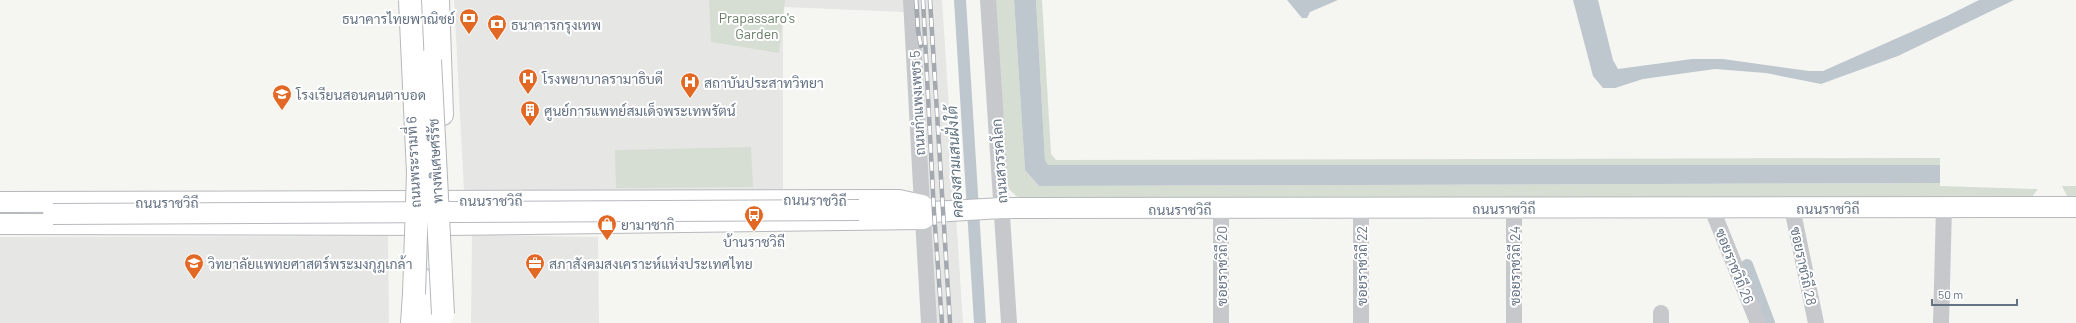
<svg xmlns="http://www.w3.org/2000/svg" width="2076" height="323" viewBox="0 0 2076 323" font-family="Barlow,Sarabun,sans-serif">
<rect width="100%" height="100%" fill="#f5f6f2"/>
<g fill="#e6e7e5">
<path d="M 454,0 L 904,0 L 905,12 L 783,7 L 783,192 L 464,191 Z"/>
<path d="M 914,0 L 942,0 L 963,323 L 936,323 Z"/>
<path d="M 472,235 L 598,237 L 599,323 L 471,323 Z"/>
<path d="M 388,236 L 389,323 L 0,323 L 0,237 Z"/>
</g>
<g fill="#d6ddd3">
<path d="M 709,0 L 785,0 L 779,53 L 711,42 Z"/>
<path d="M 993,0 L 1014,0 L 1025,170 L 1039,186 L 1940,183 L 1940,186 L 2038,189 L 2032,197 L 1981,197 L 1026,200 L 1016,196 L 1008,188 Z"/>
<path d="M 1036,0 L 1042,0 L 1051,154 L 1056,160 L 1940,158 L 1940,165 L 1048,165 L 1045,160 Z"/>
<path d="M 751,147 L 753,187 L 616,188 L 615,150 Z"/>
<path d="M 2062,186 L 2076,186 L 2076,196 L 2067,196 Z"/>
</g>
<g fill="#bec7cd">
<path d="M 1014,0 L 1036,0 L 1045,160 L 1048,165 L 1940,165 L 1940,183 L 1039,186 L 1025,170 Z"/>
<path d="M 1287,0 L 1338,0 L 1310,12 L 1307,18 L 1302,18 Z"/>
<path d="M 1573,0 L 1598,0 L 1613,60 L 1618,69 L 1692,59 L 1723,59 L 1809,71 L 1823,71 L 1947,16 L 1979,0 L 2014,0 L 1898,56 L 1821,84 L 1766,73 L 1715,69 L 1643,79 L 1615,88 L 1603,88 L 1593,76 Z"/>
</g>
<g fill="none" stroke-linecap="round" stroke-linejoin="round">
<g stroke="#bec7cd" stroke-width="12">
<path d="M 960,0 L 980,323"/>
<path d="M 1747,265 L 1769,323"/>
</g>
<g stroke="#b6b9be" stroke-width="22">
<g id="major">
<path d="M 439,0 L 443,115"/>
<path d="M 0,202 L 899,200 L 922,205 L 932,212"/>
<path d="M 0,224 L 447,225 L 923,219 L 932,212 L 1002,208 L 2076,207"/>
<path d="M 421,277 L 426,323"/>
</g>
</g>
<g stroke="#b6b8bc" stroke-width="24">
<g id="highway">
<path d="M 426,0 L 430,60"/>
<path d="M 412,323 L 414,294"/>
</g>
</g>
<g stroke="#c6c8cc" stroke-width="16">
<path d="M 911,0 L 922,205"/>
<path d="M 988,0 L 1009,323"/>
<path d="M 1792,208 L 1816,323"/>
<path d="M 1712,209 L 1758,323"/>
<path d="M 923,219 L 929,323"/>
<path d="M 1221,323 L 1221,209"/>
<path d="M 1361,323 L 1361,209"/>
<path d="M 1514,323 L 1514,208"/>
<path d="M 1661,323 L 1661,313"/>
<path d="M 1941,323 L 1944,208"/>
</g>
<use href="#major" stroke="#fff" stroke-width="20"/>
<use href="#highway" stroke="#fff" stroke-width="22"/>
<g stroke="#a4a8af" stroke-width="4.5">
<g id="rail">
<path d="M 916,0 L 918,31 L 921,46"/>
<path d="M 923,0 L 934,212 L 942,323"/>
<path d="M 930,0 L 950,323"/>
</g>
</g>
<use href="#rail" stroke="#fff" stroke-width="3" stroke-dasharray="9" stroke-linecap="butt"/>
<g stroke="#b6b9be" stroke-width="22" stroke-linecap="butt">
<path id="major-bridge" d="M 53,214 L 859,210"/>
</g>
<g stroke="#b6b8bc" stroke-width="24" stroke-linecap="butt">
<g id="highway-bridge">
<path d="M 410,0 L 418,173 L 414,294"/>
<path d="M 430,60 L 443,314"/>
</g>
</g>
<use href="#major-bridge" stroke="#fff" stroke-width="20"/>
<use href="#highway-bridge" stroke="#fff" stroke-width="22"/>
</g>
<defs>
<g id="bank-pin" transform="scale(1)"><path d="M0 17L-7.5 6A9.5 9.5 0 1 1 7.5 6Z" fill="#e26925" stroke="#fff"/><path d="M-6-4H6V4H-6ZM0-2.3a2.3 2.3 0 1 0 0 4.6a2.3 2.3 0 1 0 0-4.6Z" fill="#fff"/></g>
<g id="hospital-pin" transform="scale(1)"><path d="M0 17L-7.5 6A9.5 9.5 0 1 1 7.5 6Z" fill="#e26925" stroke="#fff"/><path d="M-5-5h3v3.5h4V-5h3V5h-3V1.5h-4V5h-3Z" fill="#fff"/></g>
<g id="school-pin" transform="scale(1)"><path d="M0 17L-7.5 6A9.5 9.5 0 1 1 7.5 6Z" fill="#e26925" stroke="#fff"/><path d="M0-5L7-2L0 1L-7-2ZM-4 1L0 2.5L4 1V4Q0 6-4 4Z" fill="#fff"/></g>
<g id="building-pin" transform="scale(1)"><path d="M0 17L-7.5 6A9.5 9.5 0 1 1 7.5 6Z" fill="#e26925" stroke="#fff"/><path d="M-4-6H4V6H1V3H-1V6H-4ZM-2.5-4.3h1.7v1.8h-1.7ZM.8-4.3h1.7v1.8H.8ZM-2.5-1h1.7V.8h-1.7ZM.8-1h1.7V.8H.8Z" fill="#fff"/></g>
<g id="bus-pin" transform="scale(1)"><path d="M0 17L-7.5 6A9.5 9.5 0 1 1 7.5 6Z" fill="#e26925" stroke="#fff"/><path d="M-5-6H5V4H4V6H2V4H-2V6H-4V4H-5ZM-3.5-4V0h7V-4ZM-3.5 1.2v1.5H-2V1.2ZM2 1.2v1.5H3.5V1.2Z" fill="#fff"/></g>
<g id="shop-pin" transform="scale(1)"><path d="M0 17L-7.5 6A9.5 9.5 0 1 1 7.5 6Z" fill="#e26925" stroke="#fff"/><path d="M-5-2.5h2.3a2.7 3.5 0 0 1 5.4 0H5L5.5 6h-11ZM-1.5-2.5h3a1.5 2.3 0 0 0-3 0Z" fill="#fff"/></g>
<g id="university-pin" transform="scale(1)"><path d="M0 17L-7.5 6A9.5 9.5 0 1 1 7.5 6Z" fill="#e26925" stroke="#fff"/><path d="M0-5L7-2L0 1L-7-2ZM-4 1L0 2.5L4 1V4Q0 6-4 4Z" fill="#fff"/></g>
<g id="office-pin" transform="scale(1)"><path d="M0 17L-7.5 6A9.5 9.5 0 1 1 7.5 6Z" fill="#e26925" stroke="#fff"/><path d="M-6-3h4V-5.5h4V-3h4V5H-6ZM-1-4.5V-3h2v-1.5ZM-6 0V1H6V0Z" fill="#fff"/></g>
</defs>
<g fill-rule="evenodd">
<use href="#bank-pin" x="469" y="18"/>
<use href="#bank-pin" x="497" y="24"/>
<use href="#hospital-pin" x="528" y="78"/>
<use href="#hospital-pin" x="690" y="82"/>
<use href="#school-pin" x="282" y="94"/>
<use href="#building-pin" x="530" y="110"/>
<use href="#bus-pin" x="754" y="215"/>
<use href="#shop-pin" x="607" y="224"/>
<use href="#university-pin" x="194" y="263"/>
<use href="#office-pin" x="535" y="263"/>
</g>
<g text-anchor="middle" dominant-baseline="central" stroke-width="4" stroke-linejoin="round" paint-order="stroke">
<g font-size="14" fill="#657a63" stroke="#fff">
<text x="757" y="17">Prapassaro's<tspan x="757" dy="16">Garden</tspan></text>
</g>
<g font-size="14" fill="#657283" stroke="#fff" text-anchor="start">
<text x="455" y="18" text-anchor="end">ธนาคารไทยพาณิชย์</text>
<text x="511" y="24">ธนาคารกรุงเทพ</text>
<text x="542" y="78">โรงพยาบาลรามาธิบดี</text>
<text x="704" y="82">สถาบันประสาทวิทยา</text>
<text x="296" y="94">โรงเรียนสอนคนตาบอด</text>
<text x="544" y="110">ศูนย์การแพทย์สมเด็จพระเทพรัตน์</text>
<text x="621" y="224">ยามาซากิ</text>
<text x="754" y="241" text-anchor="middle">บ้านราชวิถี</text>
<text x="208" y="263">วิทยาลัยแพทยศาสตร์พระมงกุฎเกล้า</text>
<text x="549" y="263">สภาสังคมสงเคราะห์แห่งประเทศไทย</text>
</g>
<g font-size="14" fill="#657283" stroke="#fff">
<text transform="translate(917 103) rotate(-93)">ถนนกำแพงเพชร 5</text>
<text transform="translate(435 161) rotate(-93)">ทางพิเศษศรีรัช</text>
<text transform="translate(999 161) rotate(-94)">ถนนสวรรคโลก</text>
<text transform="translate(413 162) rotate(-93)">ถนนพระรามที่ 6</text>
<text x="491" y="200">ถนนราชวิถี</text>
<text transform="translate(815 200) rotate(1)">ถนนราชวิถี</text>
<text x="167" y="202">ถนนราชวิถี</text>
<text x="1504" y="208">ถนนราชวิถี</text>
<text x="1828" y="208">ถนนราชวิถี</text>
<text x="1180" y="209">ถนนราชวิถี</text>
<text transform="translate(1221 266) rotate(-90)">ซอยราชวิถี 20</text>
<text transform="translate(1361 266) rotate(-90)">ซอยราชวิถี 22</text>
<text transform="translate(1514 266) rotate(-90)">ซอยราชวิถี 24</text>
<text transform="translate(1735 266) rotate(68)">ซอยราชวิถี 26</text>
<text transform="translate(1804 266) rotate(78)">ซอยราชวิถี 28</text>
</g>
<g font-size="15" font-style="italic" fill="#607380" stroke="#fff">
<text transform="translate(954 162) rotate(-93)">คลองสามเสนฝั่งใต้</text>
</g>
</g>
<path d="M1932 299v6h85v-6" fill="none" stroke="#657283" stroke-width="2"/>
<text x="1938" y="299" font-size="12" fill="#657283" stroke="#ffffff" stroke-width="3" paint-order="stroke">50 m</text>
</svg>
